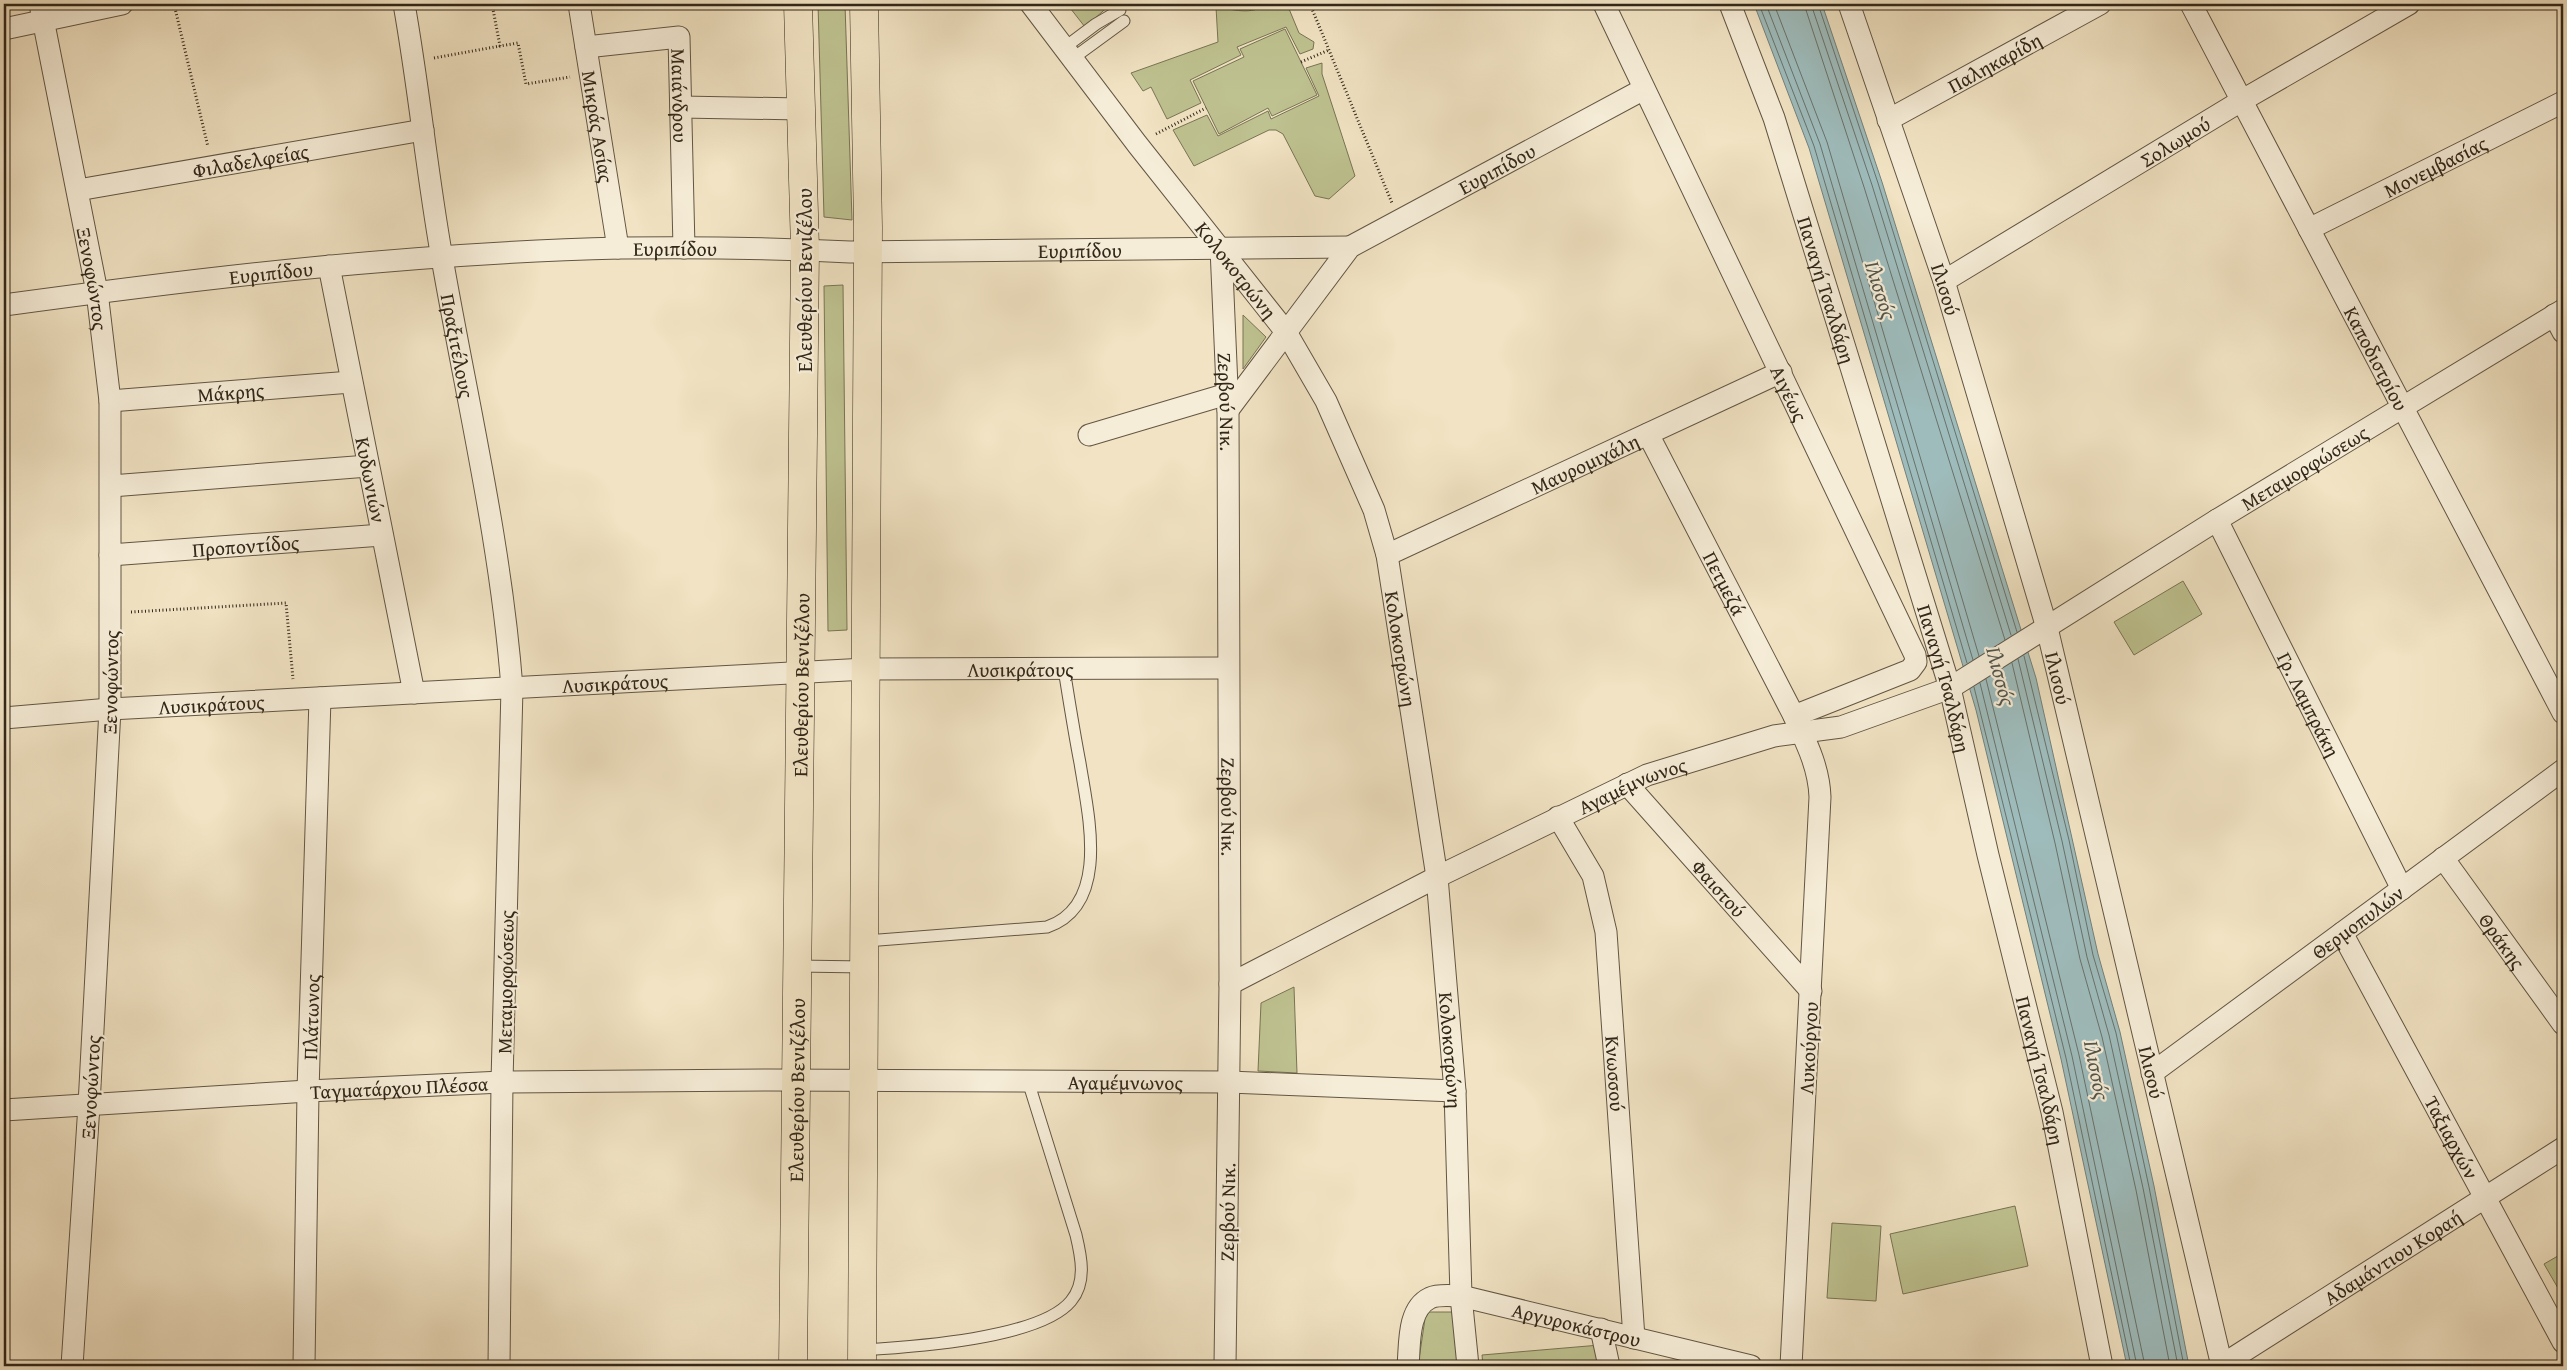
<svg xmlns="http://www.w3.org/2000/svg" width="2567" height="1370" viewBox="0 0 2567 1370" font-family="'Gentium Book Plus',serif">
<rect width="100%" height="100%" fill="#f1e3c3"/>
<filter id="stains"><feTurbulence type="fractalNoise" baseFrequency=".004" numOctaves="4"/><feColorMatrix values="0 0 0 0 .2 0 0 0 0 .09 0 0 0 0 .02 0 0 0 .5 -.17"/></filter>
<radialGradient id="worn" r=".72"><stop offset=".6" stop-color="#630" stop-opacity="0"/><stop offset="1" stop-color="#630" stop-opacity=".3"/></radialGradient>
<g fill="#bec290" stroke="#787454">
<path d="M 818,4 L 845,4 L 852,220 L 824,217 Z"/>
<path d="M 1067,4 L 1111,4 L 1085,27 Z"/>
<path d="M 1266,4 L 1287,4 L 1299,33 L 1314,42 L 1313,49 L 1300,54 L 1286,27 L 1237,47 L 1241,55 L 1190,80 L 1201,103 L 1167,119 L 1151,87 L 1143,91 L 1131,73 L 1218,42 L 1216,7 C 1232,9 1252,16 1266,4 Z"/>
<path d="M 1285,29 L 1317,95 L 1272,116 L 1268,108 L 1219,134 L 1193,81 L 1244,57 L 1240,49 Z"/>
<path d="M 1322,63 L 1322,74 L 1355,176 L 1329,199 L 1315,196 L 1283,134 L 1276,130 L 1269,130 L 1194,166 L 1173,130 L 1207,115 L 1218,136 L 1268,111 L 1271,119 L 1319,96 L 1306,68 Z"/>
<path d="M 843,285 L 847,630 L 828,631 L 824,286 Z"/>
<path d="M 1243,315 L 1266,337 L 1243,369 Z"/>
<path d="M 2183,581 L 2202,614 L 2134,655 L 2114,622 Z"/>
<path d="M 1294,987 L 1297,1073 L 1258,1071 L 1261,1003 Z"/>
<path d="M 2015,1206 L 2028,1266 L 1903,1294 L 1890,1234 Z"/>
<path d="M 1832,1223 L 1881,1226 L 1876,1301 L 1827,1298 Z"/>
<path d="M 2563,1253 L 2563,1295 L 2562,1295 L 2544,1264 Z"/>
<path d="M 1426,1312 L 1459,1312 L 1461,1366 L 1418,1366 Z"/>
<path d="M 1600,1345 L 1602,1366 L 1483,1366 L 1482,1355 Z"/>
</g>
<path fill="#9ebcbc" stroke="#73807b" d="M 1754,4 L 1822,4 L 1882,182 L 2036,678 L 2098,954 L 2120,1032 L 2154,1186 L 2189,1366 L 2127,1366 L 2061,1059 L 1976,710 L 1809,148 Z"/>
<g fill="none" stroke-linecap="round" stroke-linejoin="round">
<g stroke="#68726a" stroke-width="1">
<path d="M 1759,4 L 1814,146 L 1967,663"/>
<path d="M 1766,4 L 1820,144 L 1973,660"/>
<path d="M 1774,4 L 1827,142 L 1979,656"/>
<path d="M 1804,4 L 1864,187 L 2005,640"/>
<path d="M 1811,4 L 1872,185 L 2011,635"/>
<path d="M 1818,4 L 1878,183 L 2017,632"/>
<path d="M 2024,656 L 2069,840 L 2093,955 L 2116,1033 L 2149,1187 L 2184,1366"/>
<path d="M 2018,659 L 2062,841 L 2087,957 L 2109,1035 L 2143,1188 L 2178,1366"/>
<path d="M 2012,663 L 2055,843 L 2080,959 L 2102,1037 L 2136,1190 L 2170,1366"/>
<path d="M 1986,679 L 2079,1055 L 2145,1366"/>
<path d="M 1980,683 L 2072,1056 L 2137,1366"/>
<path d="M 1974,687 L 2066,1058 L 2131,1366"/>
</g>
<g stroke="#625644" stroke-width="13">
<g id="lane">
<path d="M 1064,48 L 1096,24 L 1120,10"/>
<path d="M 1072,59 L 1124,21"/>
<path d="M 866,941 L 1047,927 C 1111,905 1088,814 1080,763 C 1074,732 1069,700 1064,669"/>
<path d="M 797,966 L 865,967"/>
<path d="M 862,1350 C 910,1347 1040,1339 1071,1301 C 1087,1282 1081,1256 1076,1235 L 1028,1081"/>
</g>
</g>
<g stroke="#625644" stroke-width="23">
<g id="street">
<path id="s1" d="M 40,4 L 97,292 L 110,401 L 110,709 L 89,1105 L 72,1366"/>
<path id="s2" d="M 404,4 C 419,88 427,174 442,258 C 467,401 501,543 512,688 L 502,1082 L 499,1366"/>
<path id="s3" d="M 579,4 L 618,248"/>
<path id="s4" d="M 1031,4 L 1137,144 L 1286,332 L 1326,401 L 1374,510 L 1387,555 L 1437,877 L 1455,1091 L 1461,1296 L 1468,1366"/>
<path id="s5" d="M 1604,4 L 1915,655 L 1916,662 L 1910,670 L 1794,716"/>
<path id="s6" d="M 1730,4 L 1774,118 L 1950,688 L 1988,855 L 2052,1112 L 2102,1366"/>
<path id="s7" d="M 1849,4 L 1944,281 L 2047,628 L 2222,1366"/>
<path id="s8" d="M 2191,4 L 2563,713"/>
<path d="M 4,29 L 122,4"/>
<path id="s9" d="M 586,47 L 679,37 L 684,248"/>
<path d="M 681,107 L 801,109"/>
<path id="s10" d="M 1888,120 L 2100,4"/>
<path id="s11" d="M 78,190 L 423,130"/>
<path id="s12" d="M 2309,229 L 2563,102"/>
<path id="s13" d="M 1221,248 L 1228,410 L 1230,984 L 1225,1366"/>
<path id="s14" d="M 329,266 L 414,693"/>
<path id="s15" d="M 1944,281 L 2241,101 L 2409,4"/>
<path id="s16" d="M 4,305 C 208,277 413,253 620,248 C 697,247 773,248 850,252 L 1350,247"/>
<path d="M 2554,315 L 2563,332"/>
<path id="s17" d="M 110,401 L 351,382"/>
<path id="s18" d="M 1228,410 L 1350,247 L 1644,89"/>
<path id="s19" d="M 1648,434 L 1794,716 C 1806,742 1819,767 1820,797 L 1791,1366"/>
<path d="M 1089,435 L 1227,394"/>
<path d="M 111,486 L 368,466"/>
<path id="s20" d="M 2217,520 L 2402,889"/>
<path id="s21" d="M 110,555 L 382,535"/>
<path id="s22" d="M 1387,555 L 1781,372"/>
<path id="s23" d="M 4,718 L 110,709 L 866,669 L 1228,668"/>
<path id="s24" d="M 1627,784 L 1811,991"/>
<path id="s25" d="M 1558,817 L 1593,876 L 1606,932 L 1634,1338"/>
<path id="s26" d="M 2443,858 L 2563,1024"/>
<path id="s27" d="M 2342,933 L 2563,1342"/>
<path id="s28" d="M 1230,984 L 1437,877 L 1647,775 L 1774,736 L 1841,727 L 1950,688 L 2217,520 L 2563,310"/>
<path id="s29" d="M 2152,1073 L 2563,770"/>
<path id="s30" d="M 4,1110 L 308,1091 L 502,1082 L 770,1080 L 1229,1082 L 1455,1091"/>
<path d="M 1601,1329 L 1609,1366"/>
<path id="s31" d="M 2222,1365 L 2563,1148"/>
<path id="s32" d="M 304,1366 L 308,1091 L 320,698"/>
<path id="s33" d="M 1408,1366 C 1410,1345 1407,1309 1430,1298 C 1439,1294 1452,1296 1461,1296 L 1751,1366"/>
</g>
</g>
<g stroke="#322719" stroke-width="29">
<g id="primary">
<path id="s34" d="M 793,1366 L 805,249 L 798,4"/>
<path d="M 862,1366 L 868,228 L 864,4"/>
</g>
</g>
<g stroke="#322719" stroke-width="3" stroke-dasharray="1 2.5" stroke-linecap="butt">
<path d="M 174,4 L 208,147"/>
<path d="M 492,4 L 500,46 L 518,43 L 526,84 L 570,77"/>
<path d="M 1221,4 L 1247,8 L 1257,4"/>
<path d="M 1310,4 L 1392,203"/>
<path d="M 434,58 L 500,46"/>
<path d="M 1301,62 L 1329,50"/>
<path d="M 1156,134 L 1206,108"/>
<path d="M 131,612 L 286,603 L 293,679"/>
</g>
<use href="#lane" stroke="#f6edd8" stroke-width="11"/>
<use href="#street" stroke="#f6edd8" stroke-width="21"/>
<use href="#primary" stroke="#f1e3c3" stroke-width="28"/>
</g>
<g text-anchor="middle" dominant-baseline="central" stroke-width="4.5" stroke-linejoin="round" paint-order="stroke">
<g font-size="20" fill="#322719" stroke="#f6edd8">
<text stroke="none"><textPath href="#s10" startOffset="121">Παληκαρίδη</textPath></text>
<text stroke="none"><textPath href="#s9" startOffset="152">Μαιάνδρου</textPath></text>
<text stroke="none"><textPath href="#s3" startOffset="124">Μικράς Ασίας</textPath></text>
<text stroke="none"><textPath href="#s15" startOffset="270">Σολωμού</textPath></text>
<text stroke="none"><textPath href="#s11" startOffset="175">Φιλαδελφείας</textPath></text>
<text stroke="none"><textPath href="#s12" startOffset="141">Μονεμβασίας</textPath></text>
<text stroke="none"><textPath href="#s18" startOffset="370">Ευριπίδου</textPath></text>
<text stroke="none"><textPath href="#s16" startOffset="674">Ευριπίδου</textPath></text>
<text stroke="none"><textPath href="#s16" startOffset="1079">Ευριπίδου</textPath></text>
<text stroke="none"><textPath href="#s4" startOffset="336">Κολοκοτρώνη</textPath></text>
<text stroke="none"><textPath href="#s16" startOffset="269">Ευριπίδου</textPath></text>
<text stroke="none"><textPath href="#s1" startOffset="280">Ξενοφώντος</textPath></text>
<text transform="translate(804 280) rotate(-90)">Ελευθερίου Βενιζέλου</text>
<text stroke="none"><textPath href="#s6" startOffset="302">Παναγή Τσαλδάρη</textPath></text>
<text stroke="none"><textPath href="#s7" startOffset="301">Ιλισού</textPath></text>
<text stroke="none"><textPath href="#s2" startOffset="346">Πραξιτέλους</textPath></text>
<text stroke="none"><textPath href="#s8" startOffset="400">Καποδιστρίου</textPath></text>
<text stroke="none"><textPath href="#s17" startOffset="121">Μάκρης</textPath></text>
<text stroke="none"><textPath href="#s5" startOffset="431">Αιγέως</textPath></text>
<text stroke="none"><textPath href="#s13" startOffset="154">Ζερβού Νικ.</textPath></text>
<text stroke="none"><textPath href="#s22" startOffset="218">Μαυρομιχάλη</textPath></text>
<text stroke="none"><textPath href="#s28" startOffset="1200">Μεταμορφώσεως</textPath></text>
<text stroke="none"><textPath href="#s14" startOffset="218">Κυδωνιών</textPath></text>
<text stroke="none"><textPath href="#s21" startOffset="136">Προποντίδος</textPath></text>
<text stroke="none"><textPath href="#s19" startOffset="168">Πετμεζά</textPath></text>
<text stroke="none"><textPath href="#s4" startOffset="756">Κολοκοτρώνη</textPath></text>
<text stroke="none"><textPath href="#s23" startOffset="1018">Λυσικράτους</textPath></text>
<text stroke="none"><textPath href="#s6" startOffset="708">Παναγή Τσαλδάρη</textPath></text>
<text stroke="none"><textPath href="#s7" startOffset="706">Ιλισού</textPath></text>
<text transform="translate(110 682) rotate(-89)">Ξενοφώντος</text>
<text stroke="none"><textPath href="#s23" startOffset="612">Λυσικράτους</textPath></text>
<text stroke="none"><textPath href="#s34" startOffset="681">Ελευθερίου Βενιζέλου</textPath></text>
<text stroke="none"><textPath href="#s23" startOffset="208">Λυσικράτους</textPath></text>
<text stroke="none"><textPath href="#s20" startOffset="206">Γρ. Λαμπράκη</textPath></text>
<text stroke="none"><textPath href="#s28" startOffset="449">Αγαμέμνωνος</textPath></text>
<text stroke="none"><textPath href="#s13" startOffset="559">Ζερβού Νικ.</textPath></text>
<text stroke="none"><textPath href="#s24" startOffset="139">Φαιστού</textPath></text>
<text stroke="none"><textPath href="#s29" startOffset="255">Θερμοπυλών</textPath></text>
<text stroke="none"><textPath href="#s26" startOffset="102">Θράκης</textPath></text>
<text transform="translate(505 982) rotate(-89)">Μεταμορφώσεως</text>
<text stroke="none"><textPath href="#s32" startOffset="349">Πλάτωνος</textPath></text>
<text transform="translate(1808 1048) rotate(-87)">Λυκούργου</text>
<text stroke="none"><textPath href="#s4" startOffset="1161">Κολοκοτρώνη</textPath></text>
<text stroke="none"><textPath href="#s6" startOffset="1112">Παναγή Τσαλδάρη</textPath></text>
<text stroke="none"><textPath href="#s25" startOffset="268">Κνωσσού</textPath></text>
<text stroke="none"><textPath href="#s7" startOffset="1111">Ιλισού</textPath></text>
<text stroke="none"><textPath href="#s30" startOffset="1122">Αγαμέμνωνος</textPath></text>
<text transform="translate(90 1087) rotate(-87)">Ξενοφώντος</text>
<text stroke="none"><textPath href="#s30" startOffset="396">Ταγματάρχου Πλέσσα</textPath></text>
<text stroke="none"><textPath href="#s34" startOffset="276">Ελευθερίου Βενιζέλου</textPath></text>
<text stroke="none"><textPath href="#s27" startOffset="232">Ταξιαρχών</textPath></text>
<text transform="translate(1227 1212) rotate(-89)">Ζερβού Νικ.</text>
<text stroke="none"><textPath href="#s31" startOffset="202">Αδαμάντιου Κοραή</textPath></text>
<text stroke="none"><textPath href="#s33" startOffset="225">Αργυροκάστρου</textPath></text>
</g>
<g font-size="21" font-style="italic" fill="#52544a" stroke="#f6edd8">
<text transform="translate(1881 290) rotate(72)">Ιλισσός</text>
<text transform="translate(2001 676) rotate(75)">Ιλισσός</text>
<text transform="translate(2097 1070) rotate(79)">Ιλισσός</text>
</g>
</g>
<rect width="2567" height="1370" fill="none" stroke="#f1e3c3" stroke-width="20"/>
<rect x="5" y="5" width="2557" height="1360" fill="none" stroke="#322719" stroke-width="2.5"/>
<rect x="10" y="10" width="2547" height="1350" fill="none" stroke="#322719"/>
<rect width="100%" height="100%" filter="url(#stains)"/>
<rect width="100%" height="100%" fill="url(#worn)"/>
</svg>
